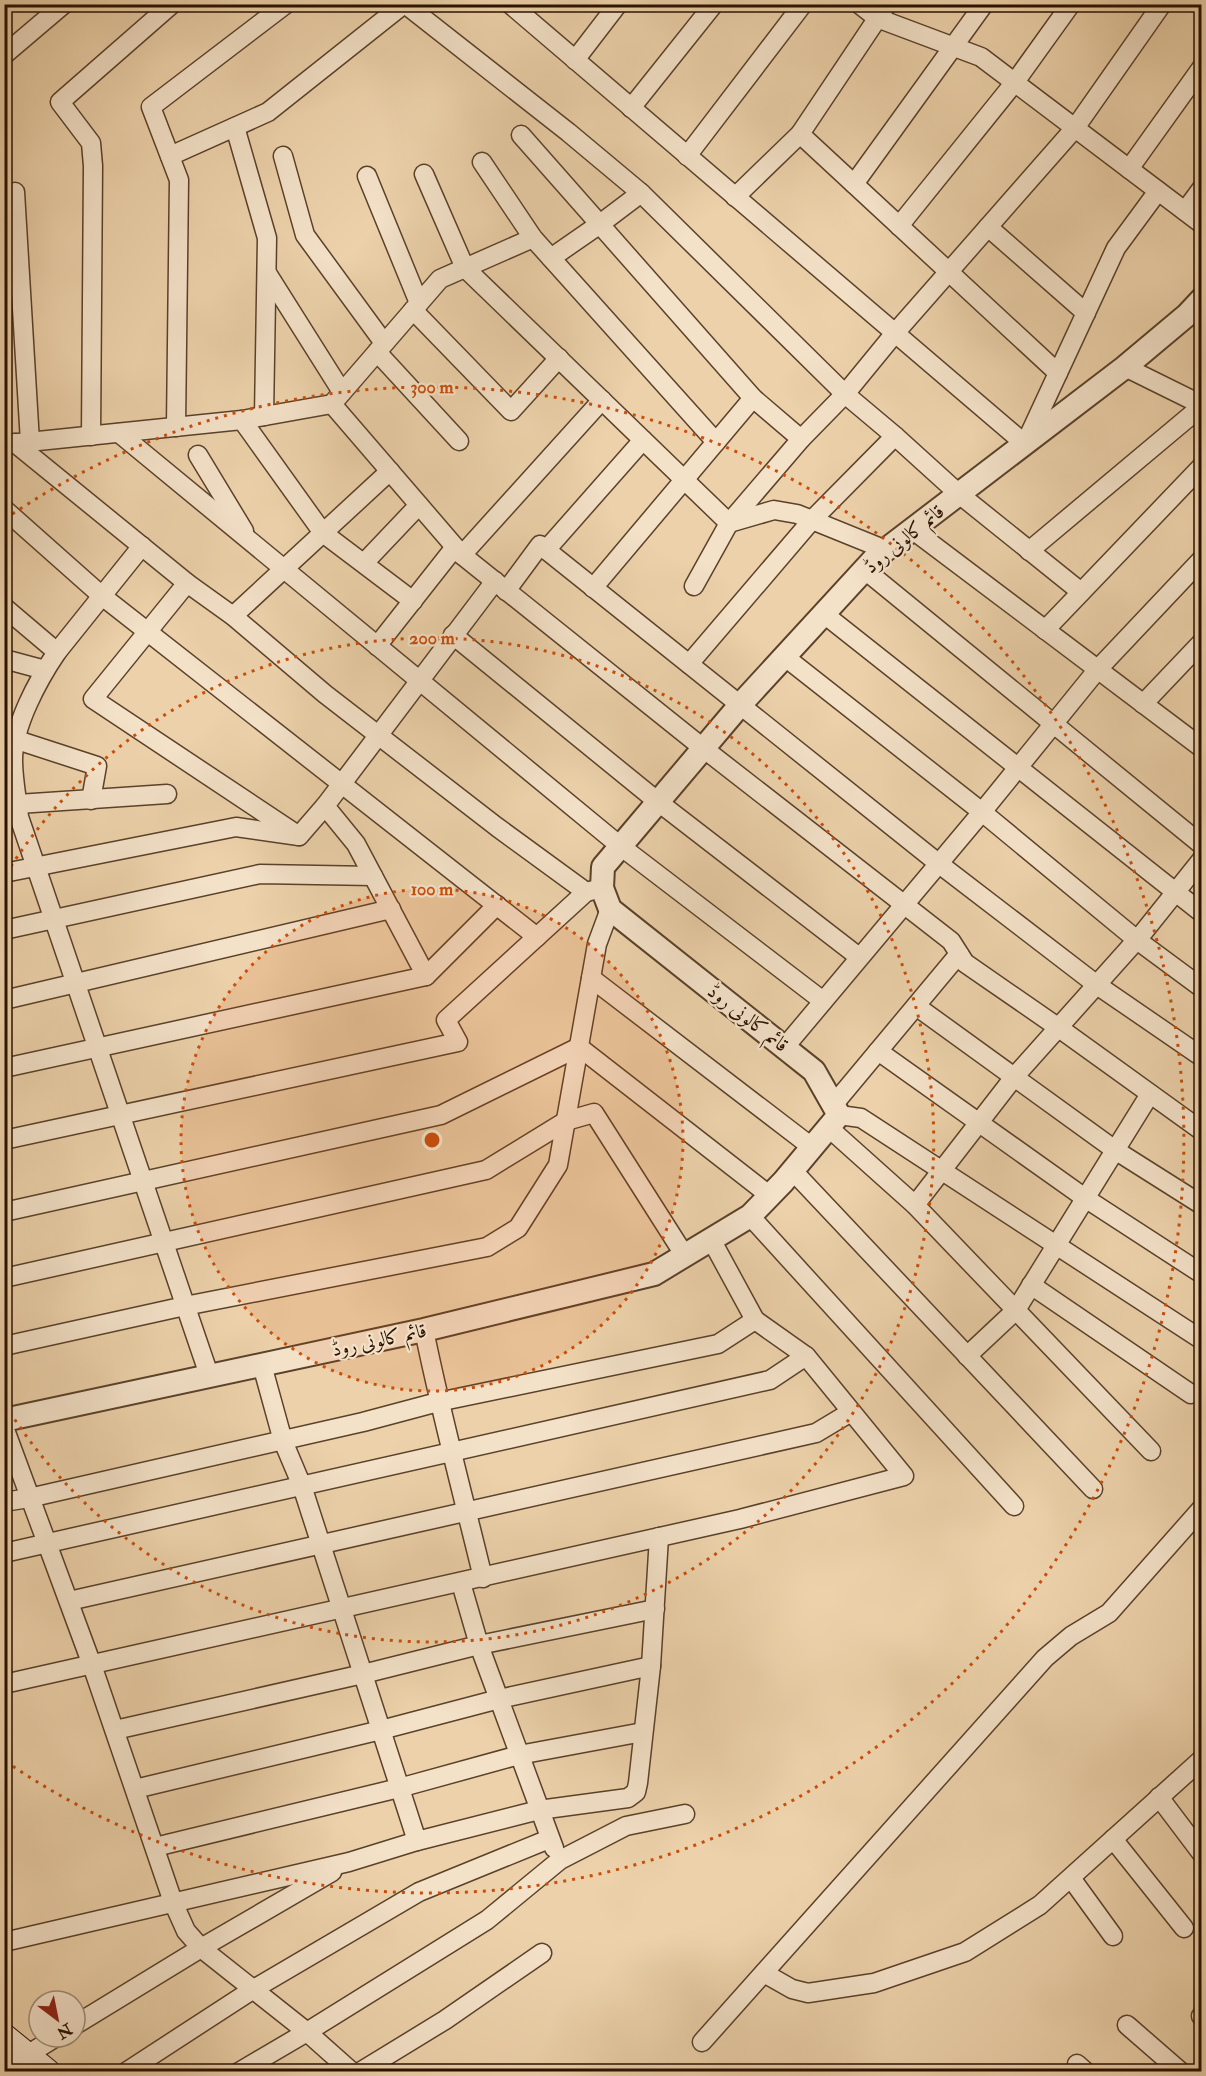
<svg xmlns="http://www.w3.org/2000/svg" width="1206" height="2076" viewBox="0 0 1206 2076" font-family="'IM FELL Double Pica',Amiri,serif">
<rect width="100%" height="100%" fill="#ecd1aa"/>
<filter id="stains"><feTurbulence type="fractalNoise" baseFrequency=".00333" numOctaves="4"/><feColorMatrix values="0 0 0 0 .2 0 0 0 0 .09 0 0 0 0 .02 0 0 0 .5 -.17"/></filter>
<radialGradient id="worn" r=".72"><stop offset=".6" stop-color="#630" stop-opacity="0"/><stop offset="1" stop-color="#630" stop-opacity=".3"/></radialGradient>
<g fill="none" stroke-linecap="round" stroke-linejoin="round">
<g stroke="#5a412a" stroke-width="21">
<g id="minor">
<path d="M 405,4 L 568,132 L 641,193 L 845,394 L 895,436 L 959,494 L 1081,592"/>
<path d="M 510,4 L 1025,444 L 1116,248 L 1158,191"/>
<path d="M 859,4 L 877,18 L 981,57 L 1202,224"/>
<path d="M 4,55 L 64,4"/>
<path d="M 575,60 L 618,4"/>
<path d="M 631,108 L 714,4"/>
<path d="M 235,127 L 267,238 L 264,416"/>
<path d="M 800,134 L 1058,373"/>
<path d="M 521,135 L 753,398 L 801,439"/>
<path d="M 170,156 L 268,112 L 404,4"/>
<path d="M 283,156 L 305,235 L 384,343"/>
<path d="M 687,156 L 803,4"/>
<path d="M 482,162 L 533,238 L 716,442"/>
<path d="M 1129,169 L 1202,67"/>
<path d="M 424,174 L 465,268 L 729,523 L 774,510 L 797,514 L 886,550"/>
<path d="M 367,176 L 419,303"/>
<path d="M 854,184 L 984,4"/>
<path d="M 15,192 L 30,442"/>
<path d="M 735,197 L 800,134 L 887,4"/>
<path d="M 1185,211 L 1202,188"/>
<path d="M 899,226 L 1015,82 L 1071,4"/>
<path d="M 988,227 L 1086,313"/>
<path d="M 551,258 L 600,224 L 641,193"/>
<path d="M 267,273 L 342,392"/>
<path d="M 413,310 L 511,411 L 559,358"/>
<path d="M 377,352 L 459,441"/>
<path d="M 1125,367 L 1202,405"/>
<path d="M 332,404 L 462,555 L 703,748 L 951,941 L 965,963 L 1059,1028 L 1202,1131"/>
<path d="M 242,420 L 323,533 L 413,601"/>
<path d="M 176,427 L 179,180 L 151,107 L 286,4"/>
<path d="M 119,433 L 619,845 L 823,1001"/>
<path d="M 91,436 L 93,166 L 91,143 L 60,102 L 172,4"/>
<path d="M 15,443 L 187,583 L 233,616 L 325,694 L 497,827 L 586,892 L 602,888"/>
<path d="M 9,444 L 242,420 L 332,404 L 440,279 L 533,238"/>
<path d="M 198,455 L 244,531"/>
<path d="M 4,509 L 102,596 L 537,937"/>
<path d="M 913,530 L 1202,748"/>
<path d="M 142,546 L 57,652 C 38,680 13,726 13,760 C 13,779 17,798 19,817 L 209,1375"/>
<path d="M 546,550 L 643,440"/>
<path d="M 1029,551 L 1202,406"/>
<path d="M 462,555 L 602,400"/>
<path d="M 364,563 L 419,505"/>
<path d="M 865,570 L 1202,845"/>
<path d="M 187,583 L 93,699 L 299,836"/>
<path d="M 694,586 L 729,523 L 801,439 L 845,394 L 895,333 L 1075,128 L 1162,4"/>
<path d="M 593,588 L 753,398"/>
<path d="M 506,591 L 540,545 L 938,863 L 1097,985 L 1202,1057"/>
<path d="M 4,607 L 57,652"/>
<path d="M 824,614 L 1202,913"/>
<path d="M 233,616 L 390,471"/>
<path d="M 1045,630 L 1202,466"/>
<path d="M 453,635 L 657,801 L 859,957"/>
<path d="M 377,646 L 455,547"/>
<path d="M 785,657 L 982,812 L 1137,940 L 1202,988"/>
<path d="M 4,659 L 45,670"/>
<path d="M 689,664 L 812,520 L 895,436"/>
<path d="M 1143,704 L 1202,642"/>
<path d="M 17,740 L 97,766 L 91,800"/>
<path d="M 4,807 L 18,804 L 167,794"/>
<path d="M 4,873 L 236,827 L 299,836 L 325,806"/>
<path d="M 4,930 L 260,874 L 373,876"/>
<path d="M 426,976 L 356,844 L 325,806 L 495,581"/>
<path d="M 591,978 L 813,1148"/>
<path d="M 4,1000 L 391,909"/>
<path d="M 916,1006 L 1115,1150 L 1202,1205"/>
<path d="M 784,1048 L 982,812 L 1098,669 L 1202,559"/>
<path d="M 878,1051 L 1085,1198 L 1202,1274"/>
<path d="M 4,1068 L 426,976 L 497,905"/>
<path d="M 834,1104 L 959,954"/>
<path d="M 839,1115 L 861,1118 L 1202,1340"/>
<path d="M 829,1128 L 915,1205 L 1151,1451"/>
<path d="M 4,1140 L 458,1042 L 446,1020 L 586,892"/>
<path d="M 793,1171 L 1093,1489"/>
<path d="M 915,1205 L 1015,1076 L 1142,934 L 1202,859"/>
<path d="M 4,1212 L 441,1115 L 579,1047 L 769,1195"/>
<path d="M 750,1216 L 1014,1506"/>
<path d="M 4,1278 L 486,1170 L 566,1121 L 594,1113 L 685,1256"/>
<path d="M 1031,1285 L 1191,1394"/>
<path d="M 424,1330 C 441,1414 463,1495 483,1578"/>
<path d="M 4,1346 L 185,1306 L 487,1247 L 518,1228 L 558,1165 L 597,944 L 610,909"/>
<path d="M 967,1356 L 1016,1310 L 1150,1094"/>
<path d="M 262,1365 L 283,1441 L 302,1486 L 417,1841"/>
<path d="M 4,1427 L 92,1665 L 173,1902 L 186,1931 L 201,1948 L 307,2032 L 352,2072"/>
<path d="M 4,1502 L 29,1498 L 363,1422 L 438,1402 L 718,1344 L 755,1320"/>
<path d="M 4,1553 L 770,1380 L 806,1356"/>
<path d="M 461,1583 L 479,1645 L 554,1848"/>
<path d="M 69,1601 L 816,1433 L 851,1412"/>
<path d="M 4,1684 L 740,1519 L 904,1476 L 806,1356 L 755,1320 L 712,1241"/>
<path d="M 115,1730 L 363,1674 L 479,1645 L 655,1609"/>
<path d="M 135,1789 L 381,1730 L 499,1699 L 651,1666"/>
<path d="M 1159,1797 L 1202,1854"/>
<path d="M 1113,1839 L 1184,1928"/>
<path d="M 155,1847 L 399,1788 L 519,1755 L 643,1732"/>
<path d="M 1071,1878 L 1113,1936"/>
<path d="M 4,1942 L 349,1862 L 417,1841 L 539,1810 L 628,1798 L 636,1792 L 638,1783 L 651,1666 L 659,1537"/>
<path d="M 764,1973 L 792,1989 L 808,1993 L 874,1983 L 965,1952 L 1040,1905 L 1202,1759"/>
<path d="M 1201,2016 L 1202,2016"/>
<path d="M 75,2025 L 201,1948 L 332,1872"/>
<path d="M 1127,2025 L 1181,2072"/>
<path d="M 702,2042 L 1045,1658 L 1071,1636 L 1109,1613 L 1202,1508"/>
<path d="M 27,2055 L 56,2037"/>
<path d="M 1077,2064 L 1086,2072"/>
<path d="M 126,2072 L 252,1990 L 419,1892 L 549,1839"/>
<path d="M 239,2072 L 307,2032 L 487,1920 L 560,1860 L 626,1826 L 685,1814"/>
<path d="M 360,2072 L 445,2020 L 542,1953"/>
</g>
</g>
<g stroke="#5a412a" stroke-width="26">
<path id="tertiary" d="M 4,1420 L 424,1330 L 654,1274 L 750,1216 L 783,1182 L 839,1115 L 814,1071 L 610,909 L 602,888 L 603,867 L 740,705 L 875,558 L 1125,367 L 1187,315 L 1202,299"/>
</g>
<g stroke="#291100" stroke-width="28">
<g id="secondary">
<path d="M 4,2037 L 47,2072"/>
<path d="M 4,2064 L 15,2072"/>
</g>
</g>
<use href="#minor" stroke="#f3e1c8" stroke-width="18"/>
<use href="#tertiary" stroke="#f3e1c8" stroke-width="22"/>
<use href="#secondary" stroke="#f3e1c8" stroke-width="26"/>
</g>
<circle cx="432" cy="1140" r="251" fill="#cb4e0a" fill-opacity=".12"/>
<g fill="none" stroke="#cb4e0a" stroke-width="3" stroke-dasharray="3 6">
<circle cx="432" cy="1140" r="251"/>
<path d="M6 874A502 502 0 1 1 6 1406"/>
<path d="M5 519A753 753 0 1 1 5 1761"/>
</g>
<g text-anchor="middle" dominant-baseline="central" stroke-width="4.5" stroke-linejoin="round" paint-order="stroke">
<g font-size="20" fill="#291100" stroke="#f3e1c8">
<text transform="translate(904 539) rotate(-39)">قائم کالونی روڈ</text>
<text transform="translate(748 1018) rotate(38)">قائم کالونی روڈ</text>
<text transform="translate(379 1340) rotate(-12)">قائم کالونی روڈ</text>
</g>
</g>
<circle cx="432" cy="1140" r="9" fill="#cb4e0a" stroke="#f3e1c8" stroke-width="3"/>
<g font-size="18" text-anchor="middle" font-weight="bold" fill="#cb4e0a" stroke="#f3e1c8" stroke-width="4.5" stroke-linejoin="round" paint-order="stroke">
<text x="432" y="393">300 m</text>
<text x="432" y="644">200 m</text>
<text x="432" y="895">100 m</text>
</g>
<rect width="1206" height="2076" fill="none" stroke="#ecd1aa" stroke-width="24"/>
<rect x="6" y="6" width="1194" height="2064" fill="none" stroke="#291100" stroke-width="3"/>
<rect x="12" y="12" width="1182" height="2052" fill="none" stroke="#291100" stroke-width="1.5"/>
<g transform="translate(57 2019) rotate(148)"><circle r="28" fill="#f3e1c8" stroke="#a28e78" stroke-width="1.5"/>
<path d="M0-4.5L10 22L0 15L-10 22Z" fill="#8f2418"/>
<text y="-9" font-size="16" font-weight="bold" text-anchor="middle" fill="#291100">N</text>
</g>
<rect width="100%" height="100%" filter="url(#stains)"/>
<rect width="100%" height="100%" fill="url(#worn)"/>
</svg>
